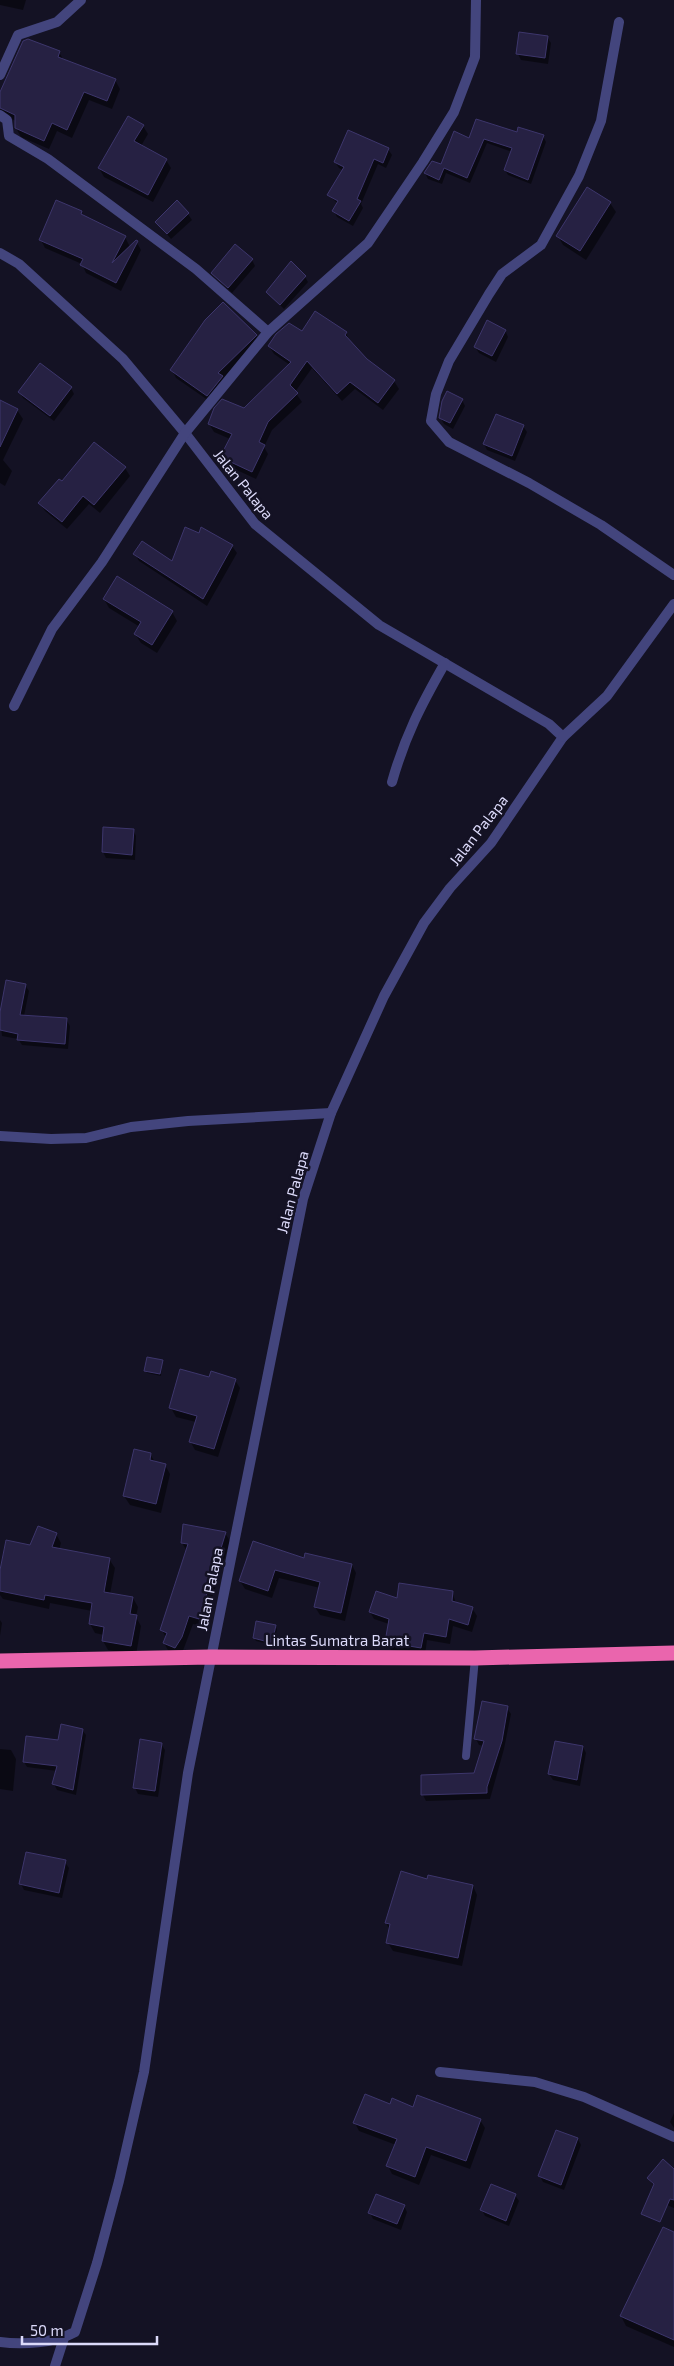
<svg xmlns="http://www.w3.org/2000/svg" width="674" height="2366" viewBox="0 0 674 2366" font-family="'Exo 2',sans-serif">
<rect width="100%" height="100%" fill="#141224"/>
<g fill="#0007">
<path d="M 0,0 L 26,0 L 23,10 L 0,5 Z"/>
<path d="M 547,37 L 551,43 L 548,64 L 521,60 L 518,54 Z"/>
<path d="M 59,52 L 64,61 L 115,80 L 120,89 L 112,109 L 89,100 L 72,138 L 57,131 L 49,149 L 21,137 L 16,128 L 16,121 L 1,114 L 0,96 Z"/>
<path d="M 143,126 L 148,134 L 141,146 L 166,160 L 171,168 L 153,202 L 104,177 L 99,168 Z"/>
<path d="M 518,133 L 543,136 L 546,142 L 531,184 L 508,175 L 505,170 L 512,152 L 487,143 L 470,183 L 446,173 L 442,184 L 428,179 L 425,173 L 441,166 L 470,139 Z"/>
<path d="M 388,149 L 392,155 L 386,168 L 378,164 L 361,204 L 363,208 L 353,226 L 337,217 L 334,211 L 338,204 L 329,195 L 343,170 L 339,168 L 335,162 Z"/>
<path d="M 588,189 L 610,203 L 616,212 L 586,260 L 563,245 L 558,236 Z"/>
<path d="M 81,212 L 85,217 L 125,237 L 130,247 L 136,241 L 141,250 L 121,291 L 86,273 L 82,264 L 45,248 L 41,240 Z"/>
<path d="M 188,214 L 192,220 L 171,239 L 157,222 Z"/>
<path d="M 252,260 L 255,266 L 232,293 L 212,273 Z"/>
<path d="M 305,277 L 308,282 L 284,309 L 268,293 Z"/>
<path d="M 316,313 L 346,333 L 350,342 L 366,360 L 394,381 L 399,389 L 383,410 L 355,389 L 342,401 L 312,368 L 295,392 L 302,402 L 272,430 L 264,447 L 268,454 L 256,479 L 226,465 L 222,457 L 230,439 L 214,432 L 209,424 L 244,410 L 290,365 L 274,354 L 269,346 L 302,333 Z"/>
<path d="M 505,330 L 508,337 L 496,362 L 479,353 L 475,347 Z"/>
<path d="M 256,335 L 261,343 L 212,403 L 176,378 L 172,370 Z"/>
<path d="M 71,388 L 74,394 L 54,421 L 23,398 L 20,392 Z"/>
<path d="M 462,400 L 465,406 L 453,429 L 444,424 L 440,417 Z"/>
<path d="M 0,401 L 17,410 L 23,419 L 3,460 L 12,471 L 5,486 L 0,483 Z"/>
<path d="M 523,426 L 527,432 L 515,461 L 487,450 L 484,444 Z"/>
<path d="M 125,468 L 130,476 L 100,513 L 89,504 L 67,529 L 45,511 L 40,503 L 62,483 Z"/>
<path d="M 232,546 L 237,553 L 207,606 L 139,561 L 135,554 L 173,563 Z"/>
<path d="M 104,599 L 172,612 L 177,621 L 157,653 L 141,643 L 135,634 L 140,627 L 109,608 Z"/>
<path d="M 105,828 L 133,830 L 136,836 L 135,860 L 106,858 L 103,852 Z"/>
<path d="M 25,985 L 29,991 L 24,1016 L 66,1019 L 70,1026 L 68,1049 L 22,1045 L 18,1039 L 2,1036 L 0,1019 Z"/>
<path d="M 162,1361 L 161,1376 L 147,1373 L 145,1370 Z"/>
<path d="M 210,1378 L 235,1380 L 240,1388 L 218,1457 L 195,1450 L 190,1441 L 196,1422 L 176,1417 L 171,1408 Z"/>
<path d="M 150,1454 L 155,1462 L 165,1465 L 170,1474 L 161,1513 L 130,1505 L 124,1496 Z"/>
<path d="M 225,1533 L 230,1541 L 203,1627 L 193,1624 L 181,1656 L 169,1652 L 164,1643 L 166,1638 L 162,1630 L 187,1551 L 182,1543 Z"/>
<path d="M 56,1534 L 61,1543 L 59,1550 L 109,1559 L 115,1568 L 110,1594 L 133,1598 L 138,1607 L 136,1617 L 141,1626 L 136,1655 L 108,1650 L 103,1641 L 104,1635 L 95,1633 L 90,1624 L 92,1611 L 50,1603 L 49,1609 L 3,1599 L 0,1595 L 0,1576 L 31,1546 Z"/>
<path d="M 305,1560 L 352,1565 L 356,1573 L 345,1621 L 320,1615 L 315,1607 L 320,1588 L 279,1578 L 272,1598 L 245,1589 L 240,1581 Z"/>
<path d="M 452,1592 L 456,1603 L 472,1608 L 477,1616 L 472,1632 L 453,1626 L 450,1644 L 427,1640 L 425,1655 L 391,1650 L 386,1642 L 389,1624 L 374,1619 L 370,1612 L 398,1600 Z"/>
<path d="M 0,1620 L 2,1623 L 0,1636 Z"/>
<path d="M 275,1626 L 277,1629 L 273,1645 L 256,1641 L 254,1638 Z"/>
<path d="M 507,1708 L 511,1714 L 504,1749 L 490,1799 L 426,1801 L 423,1795 L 422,1776 L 475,1774 L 484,1746 L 479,1745 L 476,1739 Z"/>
<path d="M 82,1730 L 86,1735 L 76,1795 L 57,1790 L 54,1784 L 57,1771 L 27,1767 L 24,1762 Z"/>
<path d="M 161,1744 L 165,1750 L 158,1797 L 138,1794 L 135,1788 Z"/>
<path d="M 583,1747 L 586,1753 L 580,1786 L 553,1780 L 549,1774 Z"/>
<path d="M 0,1749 L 11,1750 L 16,1759 L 13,1791 L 0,1789 Z"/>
<path d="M 65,1862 L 69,1868 L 62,1898 L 24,1890 L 21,1884 Z"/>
<path d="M 428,1881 L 473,1886 L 477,1895 L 462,1966 L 393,1951 L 388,1943 L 390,1930 L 386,1923 Z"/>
<path d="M 413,2109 L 480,2120 L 485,2128 L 470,2169 L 431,2155 L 419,2185 L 392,2174 L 388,2166 L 396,2145 L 359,2131 L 355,2123 Z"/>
<path d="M 674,2113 L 674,2128 L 670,2122 Z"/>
<path d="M 557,2131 L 578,2139 L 581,2145 L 564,2190 L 543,2182 L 540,2176 Z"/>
<path d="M 674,2170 L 674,2208 L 655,2200 L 654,2186 L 648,2178 Z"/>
<path d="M 515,2195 L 519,2201 L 509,2226 L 485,2216 L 482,2210 Z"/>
<path d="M 404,2206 L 407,2212 L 401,2230 L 373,2219 L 370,2213 Z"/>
<path d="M 664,2227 L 674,2232 L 674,2347 L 626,2326 L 621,2316 Z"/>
</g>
<g fill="#262143" stroke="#3d366c">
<path d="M 519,32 L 548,36 L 545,58 L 516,54 Z"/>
<path d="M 28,39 L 60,51 L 58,57 L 116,79 L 107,101 L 84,92 L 67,130 L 52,123 L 44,141 L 15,128 L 15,115 L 0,108 L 0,92 L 23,41 Z"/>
<path d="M 128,116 L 144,125 L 134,141 L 167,159 L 148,195 L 98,168 Z"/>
<path d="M 476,119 L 517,132 L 518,127 L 544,135 L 528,180 L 504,170 L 512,148 L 484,139 L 467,178 L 444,168 L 439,180 L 424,173 L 432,161 L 441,164 L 454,131 L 469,138 Z"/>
<path d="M 348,130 L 389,148 L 383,163 L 374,159 L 357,199 L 361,201 L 349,221 L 332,211 L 338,201 L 327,195 L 344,167 L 334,162 Z"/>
<path d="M 587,187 L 611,202 L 580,251 L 556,236 Z"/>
<path d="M 56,200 L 82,211 L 81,214 L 126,236 L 112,263 L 136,240 L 138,241 L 116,283 L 80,265 L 83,259 L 39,240 Z"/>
<path d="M 177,200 L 189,213 L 167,234 L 155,222 Z"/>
<path d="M 235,244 L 253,259 L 228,288 L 211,273 Z"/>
<path d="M 291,261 L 306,276 L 280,305 L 266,292 Z"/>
<path d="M 223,302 L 257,335 L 218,373 L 223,376 L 207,396 L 170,370 L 205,320 Z"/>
<path d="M 315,311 L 347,332 L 345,335 L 367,359 L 395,380 L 378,403 L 350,382 L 337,394 L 307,361 L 290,385 L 298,393 L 268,422 L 259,442 L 265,445 L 252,472 L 220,457 L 232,434 L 208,424 L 214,408 L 222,399 L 244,408 L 291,362 L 268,346 L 276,334 L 289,323 L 302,331 Z"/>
<path d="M 487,320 L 506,330 L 492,356 L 474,347 Z"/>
<path d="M 40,363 L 72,387 L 50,416 L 18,392 Z"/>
<path d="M 447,391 L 463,399 L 450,423 L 439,418 L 442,401 Z"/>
<path d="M 0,400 L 18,409 L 0,447 Z"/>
<path d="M 496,414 L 524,425 L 512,456 L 483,444 Z"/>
<path d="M 94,442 L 126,467 L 94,505 L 83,496 L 62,522 L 38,503 L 59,479 L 62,481 Z"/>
<path d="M 185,527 L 199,533 L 201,527 L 233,545 L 203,599 L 133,554 L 142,541 L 172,561 Z"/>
<path d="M 117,576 L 173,611 L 152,645 L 134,634 L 141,622 L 103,599 Z"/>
<path d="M 103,827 L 134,829 L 132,855 L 102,852 Z"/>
<path d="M 6,980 L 26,984 L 20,1015 L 67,1018 L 65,1044 L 17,1040 L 18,1034 L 0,1030 L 0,1012 Z"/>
<path d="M 147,1357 L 163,1360 L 160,1374 L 144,1371 Z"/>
<path d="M 180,1369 L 209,1377 L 211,1371 L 236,1379 L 214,1449 L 189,1442 L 197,1416 L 169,1408 Z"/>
<path d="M 134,1449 L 151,1453 L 150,1460 L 166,1464 L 156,1504 L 123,1496 Z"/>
<path d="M 183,1524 L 226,1532 L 199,1619 L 189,1616 L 182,1637 L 175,1648 L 163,1643 L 167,1633 L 160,1630 L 188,1544 L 181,1543 Z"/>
<path d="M 38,1526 L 57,1533 L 52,1547 L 110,1558 L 104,1592 L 133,1597 L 130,1614 L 137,1615 L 131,1646 L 102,1641 L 104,1627 L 89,1624 L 92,1603 L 45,1595 L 44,1600 L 0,1591 L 0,1570 L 6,1540 L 30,1545 Z"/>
<path d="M 253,1541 L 304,1558 L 305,1553 L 352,1564 L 341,1613 L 314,1607 L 320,1582 L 275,1570 L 268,1591 L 239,1581 Z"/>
<path d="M 399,1583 L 453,1591 L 452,1601 L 473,1607 L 468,1625 L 449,1619 L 446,1637 L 424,1633 L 421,1648 L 385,1642 L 389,1619 L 369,1612 L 376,1591 L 397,1598 Z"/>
<path d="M 256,1621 L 276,1625 L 272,1643 L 253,1638 Z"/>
<path d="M 482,1701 L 508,1706 L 502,1741 L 487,1787 L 487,1793 L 421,1795 L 421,1775 L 474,1773 L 484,1741 L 474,1739 Z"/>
<path d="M 61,1724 L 83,1729 L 73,1790 L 52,1784 L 57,1766 L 23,1762 L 26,1736 L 58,1740 Z"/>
<path d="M 140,1739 L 162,1743 L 155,1791 L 133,1788 Z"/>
<path d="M 555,1741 L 583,1746 L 577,1780 L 548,1774 Z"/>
<path d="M 26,1852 L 66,1860 L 59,1893 L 19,1884 Z"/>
<path d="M 401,1871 L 427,1879 L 428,1875 L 473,1885 L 458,1958 L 386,1943 L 390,1924 L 385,1923 Z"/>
<path d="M 365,2094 L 390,2104 L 392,2098 L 413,2107 L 417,2095 L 481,2119 L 466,2161 L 426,2147 L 415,2177 L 386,2166 L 397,2139 L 353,2123 Z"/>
<path d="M 556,2130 L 578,2138 L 561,2185 L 538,2176 Z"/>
<path d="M 663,2159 L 674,2169 L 674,2200 L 670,2199 L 660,2222 L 641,2214 L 654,2184 L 647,2178 Z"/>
<path d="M 491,2184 L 516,2194 L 506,2221 L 480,2210 Z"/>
<path d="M 376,2194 L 405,2205 L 397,2224 L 368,2213 Z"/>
<path d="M 663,2227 L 674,2232 L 674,2340 L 620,2316 Z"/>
</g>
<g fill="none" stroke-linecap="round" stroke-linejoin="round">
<path stroke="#43457d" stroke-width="8" d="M 466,1756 L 475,1658"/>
<g stroke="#43457d" stroke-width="10">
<path d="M 619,22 L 601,121 L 579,176 L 541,245 L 502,274 L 489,294 L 449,361 L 436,394 L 431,421 L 449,442 L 529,483 L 601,525 L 674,575"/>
<path d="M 0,75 L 18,35 L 57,22 L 81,0"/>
<path d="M 0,115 L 7,120 L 9,136 L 48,159 L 196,269 L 268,332"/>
<path d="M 0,253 L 19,264 L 123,359 L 185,433 L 255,524 L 379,625 L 549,724 L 563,737 L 491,843 L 450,888 L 424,923 L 384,996 L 331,1113 L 303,1199 L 188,1773 L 144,2072 L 119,2181 L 97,2263 L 75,2332 C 55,2343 22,2345 0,2342"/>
<path d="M 14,706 L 52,629 L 102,562 L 185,433 L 268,332 L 368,243 L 423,162 L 454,112 L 475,57 L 476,0"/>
<path d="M 563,737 L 607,696 L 674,604"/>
<path d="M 392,782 C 405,736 421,705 445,663"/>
<path d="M 0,1136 L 51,1139 L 86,1138 L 131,1127 L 188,1121 L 331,1113"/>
<path d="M 440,2072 L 535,2082 L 584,2097 L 674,2137"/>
<path d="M 55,2366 L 64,2338"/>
</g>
<path stroke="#ea65ad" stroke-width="15" d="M 0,1661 L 211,1657 L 475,1658 L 674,1653"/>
</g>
<g text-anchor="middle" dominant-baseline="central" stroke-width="5" stroke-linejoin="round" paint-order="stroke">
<g font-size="15" fill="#dcdafa" stroke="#141224">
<text transform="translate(244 484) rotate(51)">Jalan Palapa</text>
<text transform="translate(478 830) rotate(-52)">Jalan Palapa</text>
<text transform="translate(292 1192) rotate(-75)">Jalan Palapa</text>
<text transform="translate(209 1589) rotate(-79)">Jalan Palapa</text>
<text x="337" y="1640">Lintas Sumatra Barat</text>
</g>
</g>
<path d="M22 2336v8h135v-8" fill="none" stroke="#dcdafa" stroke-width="2.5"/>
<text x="30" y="2336" font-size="15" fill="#dcdafa" stroke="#141224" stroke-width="4" paint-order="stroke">50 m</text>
</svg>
